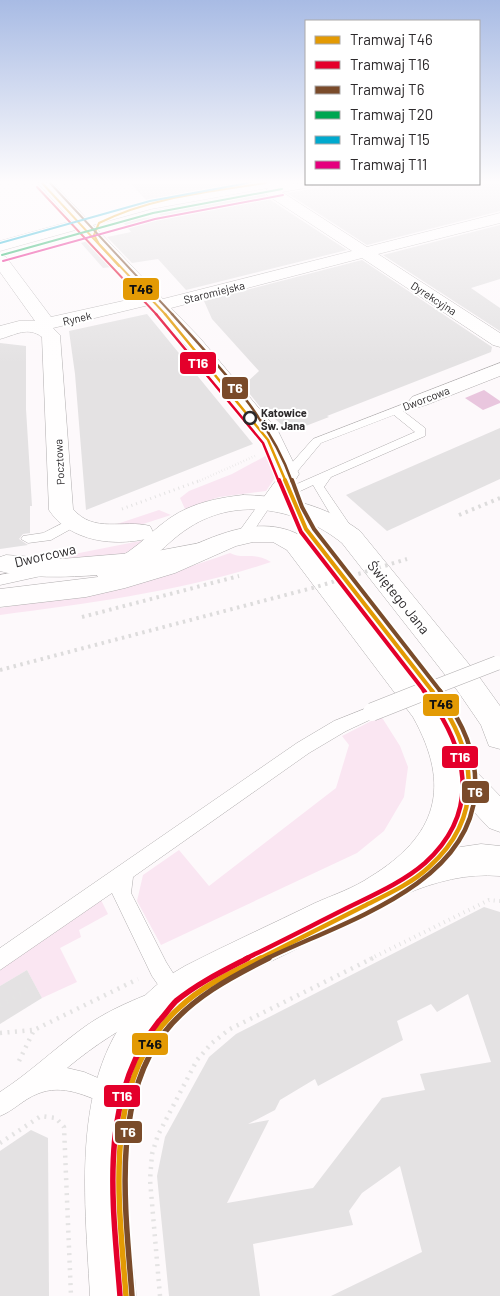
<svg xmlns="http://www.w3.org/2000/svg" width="500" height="1296" viewBox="0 0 500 1296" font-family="Barlow,sans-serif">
<rect width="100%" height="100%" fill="#fdf9fb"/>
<g fill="#fae6f2">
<path d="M 271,453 L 278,473 L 266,491 L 219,497 L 185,509 L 180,498 L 189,491 L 232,474 Z"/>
<path d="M 159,510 L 171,515 L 143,524 L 111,526 Z"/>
<path d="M 150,539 L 123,557 L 62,558 L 64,556 Z"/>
<path d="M 230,553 C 242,560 253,551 271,562 C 184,591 91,603 0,615 L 0,608 C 80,595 154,581 230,553 Z"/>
<path d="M 381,716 L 400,746 L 408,767 L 404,797 L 384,831 L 357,853 L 161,945 L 137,901 L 143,875 L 179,850 L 209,886 L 336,788 L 349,745 L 342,736 Z"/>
<path d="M 100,898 L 108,914 L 79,930 L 81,937 L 60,948 L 77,982 L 42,998 L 27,970 L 0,986 L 0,969 Z"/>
</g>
<path fill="#e9c6de" d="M 484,390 L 500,401 L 500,403 L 483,410 L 465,398 Z"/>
<g fill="#e4e2e3" fill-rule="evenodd">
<path d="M 130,183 L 241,183 L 146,200 Z"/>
<path d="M 481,183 L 500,183 L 500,211 L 367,245 L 287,193 L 340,184 Z"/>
<path d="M 264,191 L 266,197 L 347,250 L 186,290 L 158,259 L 132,263 L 107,237 L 131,232 L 122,221 L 161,216 L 156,210 Z"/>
<path d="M 500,225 L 500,279 L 471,288 L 500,308 L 500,331 L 383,255 Z"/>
<path d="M 88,241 L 111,267 L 103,268 L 81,243 Z"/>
<path d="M 362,260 L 492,347 L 491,352 L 327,416 L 329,417 L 290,432 L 265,410 L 264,412 L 249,393 L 244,385 L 259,371 L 212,319 L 204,301 Z"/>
<path d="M 147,314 L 253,444 L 86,510 L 75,374 L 69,331 Z"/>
<path d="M 0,343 L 26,346 L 26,409 L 32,506 L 30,506 L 30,533 L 23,534 L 19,539 L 28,545 L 0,549 Z"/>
<path d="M 500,428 L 500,479 L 387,531 L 346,495 Z"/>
<path d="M 484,907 L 500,912 L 500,1296 L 331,1296 L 422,1252 L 400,1166 L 362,1193 L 349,1211 L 353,1225 L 253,1244 L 260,1296 L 169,1296 L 157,1176 L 165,1137 L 209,1057 L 236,1034 ZM 468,994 L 491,1062 L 420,1074 L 425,1090 L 382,1098 L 313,1188 L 227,1203 L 269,1120 L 248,1124 L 275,1110 L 280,1100 L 315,1079 L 318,1086 L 403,1040 L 397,1021 L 431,1004 L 437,1012 Z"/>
<path d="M 27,970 L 42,998 L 0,1024 L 0,986 Z"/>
<path d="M 31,1130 L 48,1138 L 49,1296 L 0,1296 L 0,1151 Z"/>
</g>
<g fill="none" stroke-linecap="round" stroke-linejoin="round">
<g stroke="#b1aeaf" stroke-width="1">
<g id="lane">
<path d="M 419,398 L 425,401 L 423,403 L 403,411 L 425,428 L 425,436 L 331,477 L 324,487 L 356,534 L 354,537 L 344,537 L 313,485 L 271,505 L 248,539 L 238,539 L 236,536 L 238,533 L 274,483 L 313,439 ZM 394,415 L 415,432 L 281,491 L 321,443 Z"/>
<path d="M 73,518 L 80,522 L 78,525 L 51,540 L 28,543 L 21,539 L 23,536 L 43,533 Z"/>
<path d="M 45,566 L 52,571 L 50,574 L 0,585 L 0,575 Z"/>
<path d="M 372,706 L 378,708 L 380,712 L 378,716 L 346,731 L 309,753 L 133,877 L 131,893 L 166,962 L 185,992 L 182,999 L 172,1004 L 165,1001 L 163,992 L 152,976 L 112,893 L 0,970 L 0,948 L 297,743 L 334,721 Z"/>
<path d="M 151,993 L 158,996 L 161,1003 L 158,1010 C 124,1026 96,1044 67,1068 L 84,1072 L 119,1087 L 122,1095 L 119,1103 L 111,1106 C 86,1096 63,1083 37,1094 C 24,1099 13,1111 0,1116 L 0,1092 C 28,1074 52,1051 79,1031 C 101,1014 126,1003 151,993 Z"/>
</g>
</g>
<g stroke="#b1aeaf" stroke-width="1">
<g id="street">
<path d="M 38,183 L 53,183 L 86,218 L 150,201 L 250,183 L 313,184 L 311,187 L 282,192 L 367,247 L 500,213 L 500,223 L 378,254 L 500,333 L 500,347 L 493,345 L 362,258 L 171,308 L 200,338 L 278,431 L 299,474 L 296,479 L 288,481 L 280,479 L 260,438 L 186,346 L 149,305 L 53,328 L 60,335 L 73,509 C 94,534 123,519 150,526 L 153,532 L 150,538 C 115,547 70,542 49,510 L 42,337 C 28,326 15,335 0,339 L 0,326 L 19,321 L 35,321 L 0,272 L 0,255 L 6,257 L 51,317 L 141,297 L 79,229 L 0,251 L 0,241 L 72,221 ZM 268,188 L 265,192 L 267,195 L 352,251 L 163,299 L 93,225 L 151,209 Z"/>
<path d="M 500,363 L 500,376 L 426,405 L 419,407 L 412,405 L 409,401 L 412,397 Z"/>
<path d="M 200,543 L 209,545 L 212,551 L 209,557 C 159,571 49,585 0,571 L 0,557 L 6,555 L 61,559 L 157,551 Z"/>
<path d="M 447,749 L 458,753 L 500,796 L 500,832 L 489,828 L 436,771 L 432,762 L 436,753 Z"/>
</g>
</g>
<g stroke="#b1aeaf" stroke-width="1">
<path id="secondary" d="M 243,495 C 287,496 325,505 360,531 L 477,674 L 500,706 L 500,749 L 489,746 L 481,725 L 457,690 L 342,543 C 300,509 238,496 190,527 C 172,538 159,554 142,566 C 194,550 251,505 305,538 L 433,701 C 467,756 478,789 447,849 L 481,844 L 500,846 L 500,876 C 434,870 373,910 316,939 C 281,957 245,973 211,992 C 192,1003 171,1018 158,1035 C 108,1103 130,1217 136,1296 L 90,1296 C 84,1179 64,1033 185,966 C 228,944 272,924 315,903 C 333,895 354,888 370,877 C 437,836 452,787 413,717 L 287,550 L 273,542 L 253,542 L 236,546 L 175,573 L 125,588 L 86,597 L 0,607 L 0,589 L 98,577 L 95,572 C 102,562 117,559 128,552 C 143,542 155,528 170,518 C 192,503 217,498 243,495 Z"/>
</g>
<path stroke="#e4e3e3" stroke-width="2.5" stroke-dasharray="0.5 2.5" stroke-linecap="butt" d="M 197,482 L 255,456"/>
<path stroke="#e4e3e3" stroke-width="3" stroke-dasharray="1 4" stroke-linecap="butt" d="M 122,509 L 201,480"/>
<path stroke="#e4e3e3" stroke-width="4" stroke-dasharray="1 4.5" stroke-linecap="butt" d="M 370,959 L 489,900 L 500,901"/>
<g stroke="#e4e3e3" stroke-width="4.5" stroke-dasharray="2 5.5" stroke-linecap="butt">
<path d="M 0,1006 L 32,986"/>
<path d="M 0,1033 L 33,1030"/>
<path d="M 19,1061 L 34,1030 L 138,979"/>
<path d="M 0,1143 L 41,1116 L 56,1118 L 64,1127 L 71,1296"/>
<path d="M 160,1296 L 150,1180 L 152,1154 L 158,1135 L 197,1060 L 212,1043 L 230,1029 L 373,958"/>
</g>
<use href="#lane" fill="#fffefe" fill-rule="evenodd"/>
<use href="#street" fill="#fffefe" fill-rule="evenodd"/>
<use href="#secondary" fill="#fffefe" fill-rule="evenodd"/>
<g stroke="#dddcdc" stroke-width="4" stroke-dasharray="2.5 4.5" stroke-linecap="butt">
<path d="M 459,515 L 500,498"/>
<path d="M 82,617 L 239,576"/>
<path d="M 0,670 L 316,587 L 407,559"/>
</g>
<g stroke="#b1aeaf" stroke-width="15" stroke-linecap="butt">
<path id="lane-bridge-far1" d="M 422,692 L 497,663"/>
</g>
<g stroke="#b1aeaf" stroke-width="19" stroke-linecap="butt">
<path id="lane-bridge" d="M 372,712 L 425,691"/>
</g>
<use href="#lane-bridge-far1" stroke="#fffefe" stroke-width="14"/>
<use href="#lane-bridge" stroke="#fffefe" stroke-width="18"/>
<g stroke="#fff" stroke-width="4">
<g id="tram-1-far4">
<path d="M 42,183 L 119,266"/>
<path d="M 166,315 L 99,244 L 94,235 L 99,223 C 152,197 208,192 266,183"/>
</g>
</g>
<g stroke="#fff" stroke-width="5">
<path id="tram-1-far3" d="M 165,314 L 268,440 L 286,482"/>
</g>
<g stroke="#fff" stroke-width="8">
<path id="tram-1-far2" d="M 285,480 L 306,529 L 433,692"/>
</g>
<g stroke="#fff" stroke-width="8">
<path id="tram-1-far1" d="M 259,959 C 294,941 329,924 364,906 C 386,895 411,884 429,867 C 487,815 476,748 432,691"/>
</g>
<g stroke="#fff" stroke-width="9">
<path id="tram-1" d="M 126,1296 C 119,1202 100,1077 180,1007 C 203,985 233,972 261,958"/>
</g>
<g stroke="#fff" stroke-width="4">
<path id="tram-2-far4" d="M 37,187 L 157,315"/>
</g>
<g stroke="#fff" stroke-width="5">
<path id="tram-2-far3" d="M 156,314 L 263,443 L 279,482"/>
</g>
<g stroke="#fff" stroke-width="8">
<path id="tram-2-far2" d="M 279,480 L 301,532 L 425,692"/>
</g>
<g stroke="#fff" stroke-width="8">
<path id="tram-2-far1" d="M 245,959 C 278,943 311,926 343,910 C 371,896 402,883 425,863 C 483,810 467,747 424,691"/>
</g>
<g stroke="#fff" stroke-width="9">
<path id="tram-2" d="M 120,1296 C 113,1205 97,1098 159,1021 C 165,1015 170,1007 176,1001 C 198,983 223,971 248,958"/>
</g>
<g stroke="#fff" stroke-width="4">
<path id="tram-3-far4" d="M 50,183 L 173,315"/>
</g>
<g stroke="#fff" stroke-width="5">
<path id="tram-3-far3" d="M 172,314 C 217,365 269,416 292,482"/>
</g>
<g stroke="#fff" stroke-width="8">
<path id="tram-3-far2" d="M 292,480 L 302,507 L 314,529 L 441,692"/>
</g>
<g stroke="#fff" stroke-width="8">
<path id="tram-3-far1" d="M 266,959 C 339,923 468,887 475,793 C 478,754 462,722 440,691"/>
</g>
<g stroke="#fff" stroke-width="9">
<path id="tram-3" d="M 132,1296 C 126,1214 110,1102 164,1033 C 191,998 231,977 269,958"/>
</g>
<g stroke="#fff" stroke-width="4">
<path id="tram-4" d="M 2,255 L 153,213 L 282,189"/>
</g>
<g stroke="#fff" stroke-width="4">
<path id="tram-5" d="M 0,243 L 150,201 L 248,183"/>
</g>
<g stroke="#fff" stroke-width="4">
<path id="tram-6" d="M 3,261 L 155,219 L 283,195"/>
</g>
<use href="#tram-1-far4" stroke="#e39a04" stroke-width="2"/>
<use href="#tram-1-far3" stroke="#e39a04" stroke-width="2.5"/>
<use href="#tram-1-far2" stroke="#e39a04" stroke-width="4"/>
<use href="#tram-1-far1" stroke="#e39a04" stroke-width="4.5"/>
<use href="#tram-1" stroke="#e39a04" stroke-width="5.5"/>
<use href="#tram-2-far4" stroke="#e4002b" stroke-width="2"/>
<use href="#tram-2-far3" stroke="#e4002b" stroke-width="2.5"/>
<use href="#tram-2-far2" stroke="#e4002b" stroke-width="4"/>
<use href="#tram-2-far1" stroke="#e4002b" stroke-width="4.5"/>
<use href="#tram-2" stroke="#e4002b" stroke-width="5.5"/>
<use href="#tram-3-far4" stroke="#7a4b2a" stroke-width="2"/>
<use href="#tram-3-far3" stroke="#7a4b2a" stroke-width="2.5"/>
<use href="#tram-3-far2" stroke="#7a4b2a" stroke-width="4"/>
<use href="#tram-3-far1" stroke="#7a4b2a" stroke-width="4.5"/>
<use href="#tram-3" stroke="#7a4b2a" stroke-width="5.5"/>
<use href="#tram-4" stroke="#00a651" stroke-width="2"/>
<use href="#tram-5" stroke="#00a9ce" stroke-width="2"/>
<use href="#tram-6" stroke="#e5007d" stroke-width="2"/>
</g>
<linearGradient id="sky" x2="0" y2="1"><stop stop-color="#a8bbe4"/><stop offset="0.5" stop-color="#fefcfd"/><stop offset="1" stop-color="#fefcfd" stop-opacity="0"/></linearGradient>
<rect width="500" height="364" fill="url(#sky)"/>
<circle fill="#fff" stroke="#2c292b" stroke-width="2.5" cx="250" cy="418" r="6"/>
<g text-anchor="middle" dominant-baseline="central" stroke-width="4" stroke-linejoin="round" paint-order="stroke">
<g font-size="11" fill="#2c292b" stroke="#fff">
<text transform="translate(214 292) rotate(-14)">Staromiejska</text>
<text transform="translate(434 298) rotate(33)">Dyrekcyjna</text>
<text transform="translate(77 318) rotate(-13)">Rynek</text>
<text transform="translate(426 398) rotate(-21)">Dworcowa</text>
<text transform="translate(59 462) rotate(-93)">Pocztowa</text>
</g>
<g font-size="11" font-weight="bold" fill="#2c292b" stroke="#fff" text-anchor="start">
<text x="261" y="412">Katowice<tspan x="261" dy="13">Św. Jana</tspan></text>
</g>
<g font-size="14" fill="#2c292b" stroke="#fff">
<text transform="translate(45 555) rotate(-13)">Dworcowa</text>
<text transform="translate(399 597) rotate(51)">Świętego Jana</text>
</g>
</g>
<g stroke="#fff" stroke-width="2">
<rect x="122" y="277" width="38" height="24" rx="5" fill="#e39a04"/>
<rect x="179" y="351" width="38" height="24" rx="5" fill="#e4002b"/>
<rect x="221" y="376" width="28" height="24" rx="5" fill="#7a4b2a"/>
<rect x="422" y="693" width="38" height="24" rx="5" fill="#e39a04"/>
<rect x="441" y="745" width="38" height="24" rx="5" fill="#e4002b"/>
<rect x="461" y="780" width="29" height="24" rx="5" fill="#7a4b2a"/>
<rect x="131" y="1032" width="38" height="24" rx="5" fill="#e39a04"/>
<rect x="103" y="1084" width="38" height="24" rx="5" fill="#e4002b"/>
<rect x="114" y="1120" width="29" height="24" rx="5" fill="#7a4b2a"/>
</g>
<g font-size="14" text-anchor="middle" font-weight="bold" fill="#fff">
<text x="198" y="368">T16</text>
<text x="235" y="393">T6</text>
<text x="460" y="762">T16</text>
<text x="475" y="797">T6</text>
<text x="122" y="1101">T16</text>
<text x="128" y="1137">T6</text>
</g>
<g font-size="14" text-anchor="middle" font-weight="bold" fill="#111">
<text x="141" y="294">T46</text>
<text x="441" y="709">T46</text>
<text x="150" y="1049">T46</text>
</g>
<rect x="305" y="20" width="175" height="165" fill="#ffffff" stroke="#aba9aa"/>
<rect x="315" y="36" width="25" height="8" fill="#e39a04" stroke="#aba9aa"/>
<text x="350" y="45" font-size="15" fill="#2c292b">Tramwaj T46</text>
<rect x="315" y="61" width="25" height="8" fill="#e4002b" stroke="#aba9aa"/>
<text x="350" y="70" font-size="15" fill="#2c292b">Tramwaj T16</text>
<rect x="315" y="86" width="25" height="8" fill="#7a4b2a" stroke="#aba9aa"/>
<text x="350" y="95" font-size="15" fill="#2c292b">Tramwaj T6</text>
<rect x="315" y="111" width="25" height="8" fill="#00a651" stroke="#aba9aa"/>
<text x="350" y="120" font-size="15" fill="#2c292b">Tramwaj T20</text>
<rect x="315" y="136" width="25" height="8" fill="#00a9ce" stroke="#aba9aa"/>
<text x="350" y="145" font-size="15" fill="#2c292b">Tramwaj T15</text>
<rect x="315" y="161" width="25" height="8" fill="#e5007d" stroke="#aba9aa"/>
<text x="350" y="170" font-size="15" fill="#2c292b">Tramwaj T11</text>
</svg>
